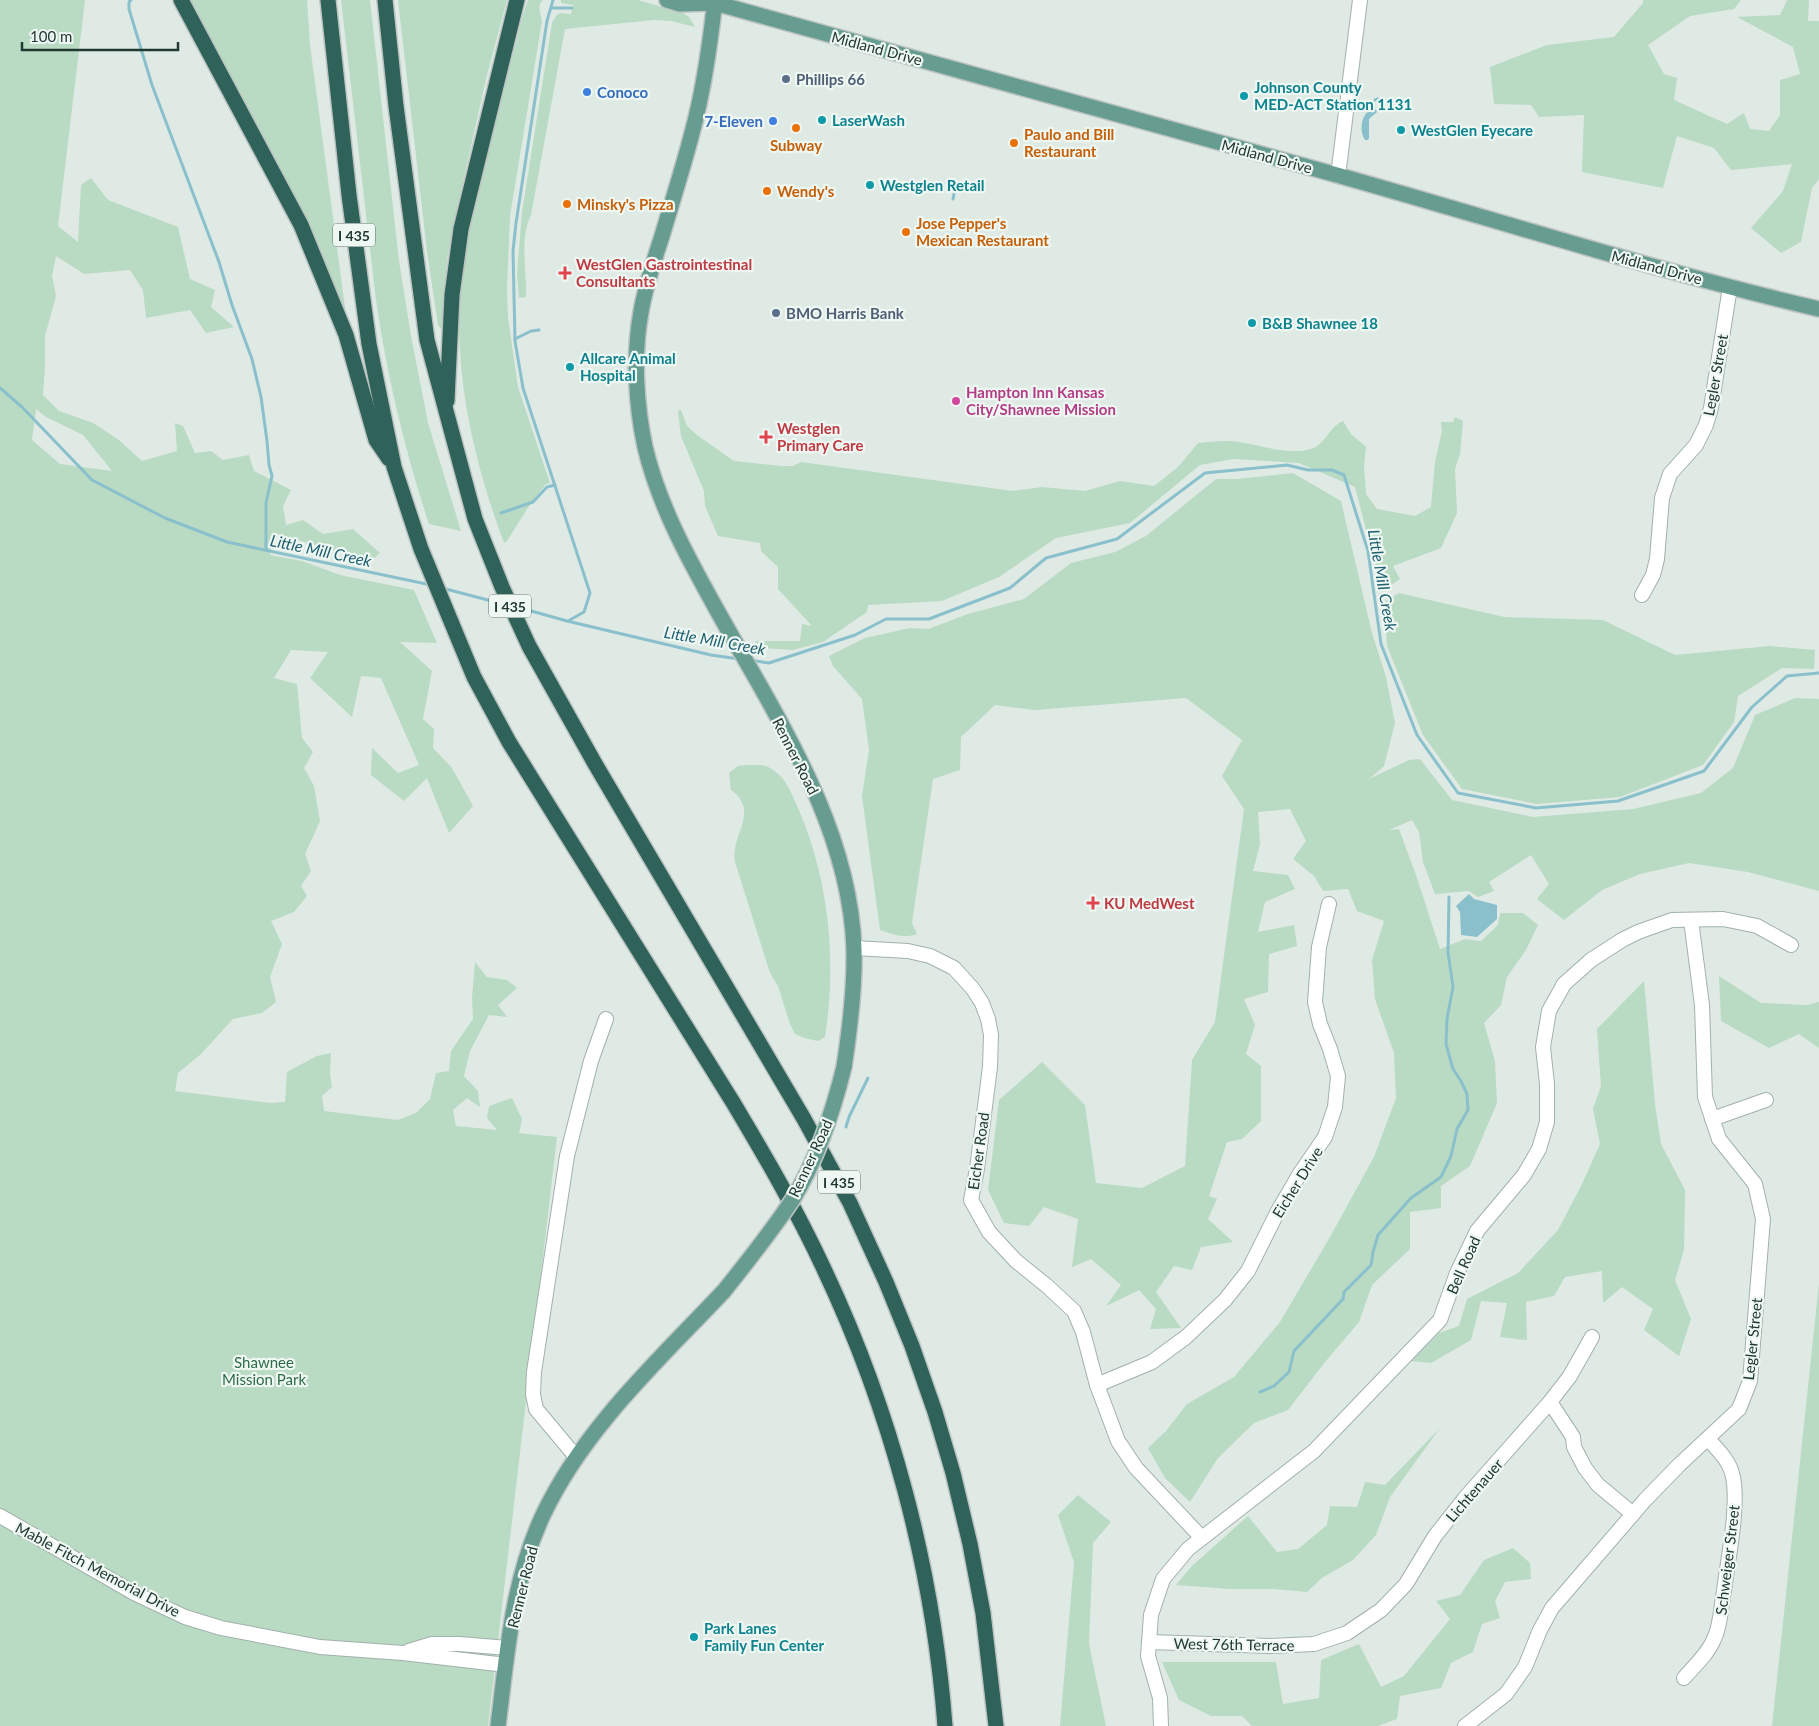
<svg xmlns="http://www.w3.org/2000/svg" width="1819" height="1726" viewBox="0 0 1819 1726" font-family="Lato,sans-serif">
<rect width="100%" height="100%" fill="#dfeae5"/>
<g fill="#b9dac3" fill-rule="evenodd">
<path d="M 0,0 L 85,0 L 58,226 L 78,242 L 81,185 L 91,178 L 108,200 L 178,227 L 190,279 L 215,290 L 211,307 L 234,327 L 206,333 L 190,310 L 146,318 L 143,290 L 130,270 L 84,274 L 56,256 L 52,276 L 56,296 L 45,336 L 45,366 L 43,395 L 59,411 L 93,423 L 119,440 L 142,461 L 177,451 L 175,423 L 183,426 L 195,453 L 211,451 L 223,460 L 249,455 L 254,471 L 291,490 L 283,506 L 286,525 L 303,520 L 323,534 L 353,529 L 380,553 L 371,561 L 273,533 L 270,555 L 302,561 L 340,575 L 414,590 L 437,643 L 400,642 L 432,671 L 423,719 L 434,729 L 433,748 L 452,768 L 473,806 L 449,833 L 427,778 L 404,801 L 371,775 L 372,748 L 398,773 L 419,765 L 381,678 L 361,676 L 352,717 L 310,678 L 328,652 L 291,650 L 274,678 L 297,684 L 302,738 L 313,752 L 304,768 L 314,786 L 320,821 L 305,854 L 311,871 L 301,886 L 307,896 L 294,912 L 271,921 L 282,944 L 270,977 L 276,1002 L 262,1013 L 233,1019 L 201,1054 L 178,1073 L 175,1091 L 271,1103 L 285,1102 L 287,1072 L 317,1056 L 331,1053 L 330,1074 L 332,1087 L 322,1096 L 324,1111 L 398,1120 L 416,1113 L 430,1099 L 436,1073 L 449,1071 L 451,1051 L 473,1019 L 472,998 L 475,962 L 487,977 L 507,980 L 517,988 L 498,1005 L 507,1017 L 489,1015 L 470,1051 L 464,1076 L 478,1091 L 480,1107 L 467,1098 L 453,1110 L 456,1126 L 497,1130 L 487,1118 L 489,1106 L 512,1098 L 522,1119 L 519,1133 L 557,1137 L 488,1726 L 0,1726 ZM 36,409 L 46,417 L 83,435 L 112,471 L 60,464 L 32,440 Z"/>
<path d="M 190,0 L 307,0 L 310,45 L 346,315 Z"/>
<path d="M 341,0 L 370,0 L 399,261 L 411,336 L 428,423 L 461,531 L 429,524 C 405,451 387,376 376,300 Z"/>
<path d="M 398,0 L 507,0 L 487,75 L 454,222 L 447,260 L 443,329 L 442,330 L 438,325 L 427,251 Z"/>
<path d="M 528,0 L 543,0 C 536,7 541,13 542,21 L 510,216 L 507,289 L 508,318 L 518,387 L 550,483 L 546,484 L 527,509 L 507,541 L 504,543 C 471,454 450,359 463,265 C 469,217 483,171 495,124 C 502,96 509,68 517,40 C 520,27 523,13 528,0 Z"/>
<path d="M 561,0 L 638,0 L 683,13 L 689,17 L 695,27 L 671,21 L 654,20 L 565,29 L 531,215 C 519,240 527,271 526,297 L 519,298 L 517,274 L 522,212 L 552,23 L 556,16 L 560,13 L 571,14 L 573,5 L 561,3 Z"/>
<path d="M 1643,0 L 1741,0 L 1734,9 L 1690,16 L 1648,45 L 1664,74 L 1677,78 L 1674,100 L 1727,124 L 1744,113 L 1750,129 L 1769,131 L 1780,115 L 1780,80 L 1800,74 L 1793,47 L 1737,17 L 1780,15 L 1787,0 L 1809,0 L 1808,21 L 1819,21 L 1819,179 L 1812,188 L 1801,242 L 1781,253 L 1751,228 L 1783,191 L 1792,164 L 1731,170 L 1714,148 L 1677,136 L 1663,188 L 1582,172 L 1584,115 L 1539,117 L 1531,105 L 1494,104 L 1490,67 L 1547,45 L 1614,37 L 1643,3 Z"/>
<path d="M 679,410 L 681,410 L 687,426 L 697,435 L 734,461 L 782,466 L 793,466 L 801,462 L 1013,491 L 1042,487 L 1085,491 L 1120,481 L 1154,486 L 1178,467 L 1198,443 C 1207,442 1217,441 1226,441 C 1254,441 1283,457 1311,449 C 1325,445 1329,427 1343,421 L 1351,434 L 1366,447 L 1364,466 L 1366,494 L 1377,509 L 1415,516 L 1431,507 L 1435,462 L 1442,431 L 1441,422 L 1453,422 L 1455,417 L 1463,421 L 1460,454 L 1455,469 L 1457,513 L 1441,548 L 1393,566 L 1400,579 L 1382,591 L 1355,487 L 1299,463 L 1233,459 L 1200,465 L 1130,523 L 1056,538 L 999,577 L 942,601 L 868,605 L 867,612 L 823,642 L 793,650 L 761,648 L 755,641 L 800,641 L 802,624 L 812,626 L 778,589 L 778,567 L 761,551 L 760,543 L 718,536 L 705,506 L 704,491 L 681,436 L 678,413 Z"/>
<path d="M 1293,473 L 1341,501 L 1372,633 L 1386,677 L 1395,723 L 1384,766 L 1369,779 L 1409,760 L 1420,759 L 1452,800 L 1533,817 L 1633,809 L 1701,793 L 1733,768 L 1755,715 L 1795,698 L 1819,699 L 1819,891 L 1748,872 L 1689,863 L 1640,874 L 1602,890 L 1564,920 L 1537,899 L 1549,884 L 1531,855 L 1489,882 L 1494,891 L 1478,897 L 1469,891 L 1435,894 L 1423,862 L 1419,832 L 1412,820 L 1389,830 L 1399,829 L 1416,875 L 1440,949 L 1465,939 L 1481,941 L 1498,925 L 1500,913 L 1523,913 L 1538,925 L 1526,950 L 1507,977 L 1501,1005 L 1484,1023 L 1495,1061 L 1497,1103 L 1470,1166 L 1441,1186 L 1441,1208 L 1410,1212 L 1410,1249 L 1372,1285 L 1359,1322 L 1325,1362 L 1288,1410 L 1254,1423 L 1218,1458 L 1190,1502 L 1165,1478 L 1148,1448 L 1166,1431 L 1187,1404 L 1234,1377 L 1280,1322 L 1330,1237 L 1374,1157 L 1396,1098 L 1394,1053 L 1375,999 L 1372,960 L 1384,921 L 1357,911 L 1348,889 L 1323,891 L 1314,876 L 1293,859 L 1306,841 L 1290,809 L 1258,812 L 1260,844 L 1253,871 L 1288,875 L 1295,889 L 1265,902 L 1258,932 L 1294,925 L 1297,946 L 1269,954 L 1268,992 L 1244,999 L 1255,1025 L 1246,1054 L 1261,1066 L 1261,1121 L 1242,1139 L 1227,1142 L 1209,1196 L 1217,1199 L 1208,1219 L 1233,1242 L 1201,1247 L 1192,1270 L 1174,1266 L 1156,1292 L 1181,1328 L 1150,1329 L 1156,1309 L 1139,1290 L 1106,1306 L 1121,1285 L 1091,1259 L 1072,1267 L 1078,1219 L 1044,1207 L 1029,1226 L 1004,1223 L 988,1190 L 999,1100 L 1042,1062 L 1085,1105 L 1096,1183 L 1142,1188 L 1185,1166 L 1192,1060 L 1215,1022 L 1244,809 L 1222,776 L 1242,740 L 1186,698 L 1035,710 L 995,705 L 961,737 L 960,770 L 933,779 L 912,923 L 917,934 C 904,939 892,934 880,930 L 862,796 L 869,750 L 862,699 L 833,666 L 829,656 L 865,638 L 910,628 L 928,629 L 968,614 L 1024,599 L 1071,563 L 1115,552 L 1146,536 L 1216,479 L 1237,479 Z"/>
<path d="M 1399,593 L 1504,617 L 1603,620 L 1675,655 L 1770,646 L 1815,650 L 1814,669 L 1782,668 L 1738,696 L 1734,722 L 1703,765 L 1620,797 L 1537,804 L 1462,789 L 1423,735 L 1387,646 L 1384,602 Z"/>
<path d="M 748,765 C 755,765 765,764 770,768 C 786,777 791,792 798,808 C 829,879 837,961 825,1037 L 818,1041 L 804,1038 L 795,1034 L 790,1024 L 778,986 L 770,973 L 735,862 C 730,835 761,812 731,790 L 729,773 L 738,766 Z"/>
<path d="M 1719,976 L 1761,1003 L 1807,1005 L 1819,1002 L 1819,1048 L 1799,1034 L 1769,1048 L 1721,1021 Z"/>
<path d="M 1644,981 L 1655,1104 L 1661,1144 L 1685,1190 L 1684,1250 L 1675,1280 L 1691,1319 L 1679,1356 L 1644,1330 L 1653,1309 L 1622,1287 L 1603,1303 L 1602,1271 L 1565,1277 L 1554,1296 L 1526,1302 L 1527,1340 L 1500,1337 L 1507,1303 L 1481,1301 L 1471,1340 L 1431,1363 L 1411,1361 L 1439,1333 L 1459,1326 L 1467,1299 L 1518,1273 L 1558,1230 L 1582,1184 L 1600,1144 L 1593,1109 L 1601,1086 L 1597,1029 Z"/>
<path d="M 1819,1283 L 1819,1726 L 1772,1726 Z"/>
<path d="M 1440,1428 L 1390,1497 L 1376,1535 L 1353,1560 L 1322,1578 L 1307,1592 L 1274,1589 L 1230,1589 L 1176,1585 L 1192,1566 L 1248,1516 L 1277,1552 L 1298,1549 L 1327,1525 L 1330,1506 L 1357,1507 L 1365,1482 L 1385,1485 Z"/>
<path d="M 1078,1495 L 1111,1522 L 1093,1543 L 1089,1644 L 1106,1726 L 1060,1726 L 1074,1562 L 1058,1515 Z"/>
<path d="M 1513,1548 L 1530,1563 L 1531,1579 L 1505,1582 L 1495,1601 L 1500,1618 L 1482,1624 L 1473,1652 L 1451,1663 L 1441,1688 L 1400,1696 L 1397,1719 L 1378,1726 L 1252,1726 L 1242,1716 L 1211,1716 L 1179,1700 L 1162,1662 L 1276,1662 L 1283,1704 L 1319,1698 L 1321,1660 L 1359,1644 L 1381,1687 L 1404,1676 L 1450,1619 L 1436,1601 L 1460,1595 L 1484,1560 Z"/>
</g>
<g fill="#8ac0cc">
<path d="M 1376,109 L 1377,112 L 1369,119 L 1369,138 L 1368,140 L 1365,140 C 1359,131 1361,117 1369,110 Z"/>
<path d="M 1469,894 L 1474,899 L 1497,905 L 1497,919 L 1477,937 L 1461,935 L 1460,912 L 1456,906 Z"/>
</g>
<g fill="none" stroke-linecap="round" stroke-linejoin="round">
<g stroke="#8ac0cc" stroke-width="3">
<path d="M 131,0 L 129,2 L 129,9 L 152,85 L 219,262 L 232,305 L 252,359 L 261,397 L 267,441 L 269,465 L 272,476 L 266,503 L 266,550"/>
<path d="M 553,0 L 547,21 L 516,223 L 513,251 L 515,341 L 523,388 L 590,593 L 584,612 L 568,621"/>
<path d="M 551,8 L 572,8"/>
<path d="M 1375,100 L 1377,99 L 1382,101"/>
<path d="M 953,199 L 954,194"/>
<path d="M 515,339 L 531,331 L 539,330"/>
<path d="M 0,388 L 22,407 L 92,480 L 165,518 L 227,542 L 431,585"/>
<path d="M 501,513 L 533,502 L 547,487 L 555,485"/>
<path d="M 442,588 L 503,604"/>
<path d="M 517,607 L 567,621 L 711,655 L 739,659"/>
<path d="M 750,660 L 769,663 L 855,635 L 886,619 L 929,619 L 1010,588 L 1046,558 L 1117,539 L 1205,473 L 1287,465 L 1308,470 L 1332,470 L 1344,475 L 1368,551 L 1381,644 L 1417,735 L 1458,793 L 1536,808 L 1618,801 L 1704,771 L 1752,707 L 1787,676 L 1819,673"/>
<path d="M 846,1127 L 849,1117 L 868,1078"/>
<path d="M 1260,1392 L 1274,1386 L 1289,1372 L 1294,1351 L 1343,1299 L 1344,1292 L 1371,1265 L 1373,1252 L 1378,1235 L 1411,1198 L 1441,1177 L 1451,1156 L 1457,1129 L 1468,1110 L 1467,1094 L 1461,1081 L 1453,1069 L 1446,1044 L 1447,1019 L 1453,987 L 1448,952 L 1449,897"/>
</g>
<g stroke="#a2b1ac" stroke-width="16">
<g id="minor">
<path d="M 1338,176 L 1360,0"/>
<path d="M 1642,595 L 1653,575 L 1657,559 L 1662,498 L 1670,474 L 1696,445 L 1706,425 L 1711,408 L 1730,287"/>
<path d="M 854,948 L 908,951 L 930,956 L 954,968 L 973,989 L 982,1003 L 988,1019 L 991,1035 L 990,1067 L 977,1169 L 971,1200 L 989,1232 L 1016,1261 L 1047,1286 L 1074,1311 L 1083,1332 L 1097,1385 L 1118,1441 L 1136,1468 L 1202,1538"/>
<path d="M 1712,1119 L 1766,1100"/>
<path d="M 1097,1385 L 1152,1362 L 1186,1337 L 1225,1300 L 1248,1271 L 1278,1211 L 1299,1175 L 1325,1137 L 1335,1107 L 1338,1076 L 1330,1049 L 1320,1024 L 1315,1002 L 1319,947 L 1329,904"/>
<path d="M 1550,1402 L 1573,1437 L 1574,1447 L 1585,1468 L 1598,1485 L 1633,1514"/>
<path d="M 577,1458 L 536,1409 L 533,1394 L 534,1372 L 567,1156 L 591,1061 L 606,1019"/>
<path d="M 0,1516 L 136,1594 L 185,1617 L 221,1628 L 320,1647 L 403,1653 L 506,1665"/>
<path d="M 1149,1642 L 1270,1646 L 1314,1644 L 1347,1633 L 1381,1610 L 1406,1584 L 1435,1536 L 1465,1498 L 1550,1402 L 1570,1376 L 1592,1337"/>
<path d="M 409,1651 L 432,1644 L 459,1644 L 508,1648"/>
<path d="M 1684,1678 C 1694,1666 1708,1654 1714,1639 C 1721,1625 1721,1606 1724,1591 C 1728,1558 1739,1507 1733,1477 C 1730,1461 1718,1450 1708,1439"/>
<path d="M 1161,1726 L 1160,1698 L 1148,1656 L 1151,1615 L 1163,1579 L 1188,1549 L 1314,1451 L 1440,1320 L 1457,1273 L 1477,1231 L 1524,1175 L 1539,1149 L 1547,1122 L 1547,1084 L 1543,1047 L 1549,1011 L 1564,984 L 1591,960 L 1622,940 L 1638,932 L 1672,920 L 1723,919 L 1757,926 L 1791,945"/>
<path d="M 1465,1726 L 1506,1694 L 1525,1667 L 1540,1630 L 1552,1608 L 1645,1500 L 1679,1465 L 1739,1409 L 1750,1381 L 1763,1219 L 1755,1184 L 1719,1139 L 1705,1097 L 1702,1005 L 1691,920"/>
</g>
</g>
<g stroke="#bcc4c2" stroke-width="18">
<g id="major">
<path d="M 667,0 L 680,4 L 715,3 C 922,61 1130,117 1337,175 C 1497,220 1656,271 1819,309"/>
<path d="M 715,0 C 710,45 704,90 692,133 C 683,168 672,202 662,236 C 654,261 645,287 641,312 C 633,355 636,405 645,447 C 659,506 689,560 718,612 C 776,716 850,826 854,949 C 855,989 850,1028 844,1067"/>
<path d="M 498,1726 C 507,1655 512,1581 543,1515 C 584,1428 659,1360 724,1291"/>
</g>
</g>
<g stroke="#bcc4c2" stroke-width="18">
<g id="highway">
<path d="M 181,0 L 301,225 L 346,335 L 376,440 L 389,459"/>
<path d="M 328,0 L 349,195 L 369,344 L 394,467 L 421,549 L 474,677 L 509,742 L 734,1104 C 766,1158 797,1211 823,1267 C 891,1410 933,1568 945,1726"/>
<path d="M 385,0 L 396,106 L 427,340 L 475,519 L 502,587 L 529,646 L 594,762 L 804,1119 L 850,1203 L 886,1282 L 912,1346 L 935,1412 L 953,1473 L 970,1544 L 983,1613 L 996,1726"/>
<path d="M 447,401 L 452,295 L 461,229 L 517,0"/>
</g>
</g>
<use href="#minor" stroke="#fff" stroke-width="14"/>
<use href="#major" stroke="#669d90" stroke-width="15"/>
<use href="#highway" stroke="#2f635a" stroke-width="15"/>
<g stroke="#bcc4c2" stroke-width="18" stroke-linecap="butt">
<path id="major-bridge" d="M 724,1291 C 748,1261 772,1231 793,1199 C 817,1159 833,1112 844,1067"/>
</g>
<use href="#major-bridge" stroke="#669d90" stroke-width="15"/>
</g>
<g fill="#5c6f8a" stroke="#eff7f3" stroke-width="2">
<circle cx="786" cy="79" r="5"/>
<circle cx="776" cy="313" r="5"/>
</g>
<g fill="#3f7fe0" stroke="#eff7f3" stroke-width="2">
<circle cx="587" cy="92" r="5"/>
<circle cx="773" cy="121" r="5"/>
</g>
<g fill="#0f9aa8" stroke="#eff7f3" stroke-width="2">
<circle cx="1244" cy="96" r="5"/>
<circle cx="822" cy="120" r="5"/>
<circle cx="1401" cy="130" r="5"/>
<circle cx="870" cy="185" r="5"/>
<circle cx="1252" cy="323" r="5"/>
<circle cx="570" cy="367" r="5"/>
<circle cx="694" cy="1637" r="5"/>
</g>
<g fill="#e8710a" stroke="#eff7f3" stroke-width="2">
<circle cx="796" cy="128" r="5"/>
<circle cx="1014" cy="143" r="5"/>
<circle cx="767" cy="191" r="5"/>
<circle cx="567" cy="204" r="5"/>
<circle cx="906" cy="232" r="5"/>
</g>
<g fill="#e0444e" stroke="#eff7f3" stroke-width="2">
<path d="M562.5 265.5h5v5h5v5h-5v5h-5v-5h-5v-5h5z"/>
<path d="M763.5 429.5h5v5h5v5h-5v5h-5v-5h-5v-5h5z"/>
<path d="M1090.5 895.5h5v5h5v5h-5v5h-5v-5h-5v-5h5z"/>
</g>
<circle fill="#d1479c" stroke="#eff7f3" stroke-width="2" cx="956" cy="401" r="5"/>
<g text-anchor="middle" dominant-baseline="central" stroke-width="4.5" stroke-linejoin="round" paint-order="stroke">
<g fill="#eff7f3" stroke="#5f726d" stroke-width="1">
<rect x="333" y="223.5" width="42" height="23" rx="4"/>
<rect x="489" y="594.5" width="42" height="23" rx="4"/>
<rect x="818" y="1170.5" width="42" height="23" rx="4"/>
</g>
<g font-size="14" font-weight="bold" fill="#213933">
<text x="354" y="235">I 435</text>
<text x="510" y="606">I 435</text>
<text x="839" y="1182">I 435</text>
</g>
<g font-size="15" fill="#213933" stroke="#eff7f3">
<text transform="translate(877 48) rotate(15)">Midland Drive</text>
<text transform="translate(1267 156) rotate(15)">Midland Drive</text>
<text transform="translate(1657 267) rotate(15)">Midland Drive</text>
<text transform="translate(1715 375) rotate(-80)">Legler Street</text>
<text transform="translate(796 756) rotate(63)">Renner Road</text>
<text transform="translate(978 1151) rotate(-82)">Eicher Road</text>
<text transform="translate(810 1158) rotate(-65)">Renner Road</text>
<text transform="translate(1297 1182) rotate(-58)">Eicher Drive</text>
<text transform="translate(1463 1265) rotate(-66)">Bell Road</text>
<text transform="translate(1752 1339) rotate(-84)">Legler Street</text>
<text transform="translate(1474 1490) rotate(-49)">Lichtenauer</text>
<text transform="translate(1727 1560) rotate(-83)">Schweiger Street</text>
<text transform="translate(98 1569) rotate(28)">Mable Fitch Memorial Drive</text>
<text transform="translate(522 1587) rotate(-76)">Renner Road</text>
<text transform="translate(1234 1644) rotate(1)">West 76th Terrace</text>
</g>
<g font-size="15" font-weight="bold" fill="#4e5e75" stroke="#eff7f3" text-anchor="start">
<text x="796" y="79">Phillips 66</text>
<text x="786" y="313">BMO Harris Bank</text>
</g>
<g font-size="15" font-weight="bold" fill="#0d838f" stroke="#eff7f3" text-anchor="start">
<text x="1254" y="87">Johnson County<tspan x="1254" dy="17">MED-ACT Station 1131</tspan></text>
<text x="832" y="120">LaserWash</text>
<text x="1411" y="130">WestGlen Eyecare</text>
<text x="880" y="185">Westglen Retail</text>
<text x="1262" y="323">B&amp;B Shawnee 18</text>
<text x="580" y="358">Allcare Animal<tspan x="580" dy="17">Hospital</tspan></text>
<text x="704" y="1628">Park Lanes<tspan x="704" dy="17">Family Fun Center</tspan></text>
</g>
<g font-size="15" font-weight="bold" fill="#366cbe" stroke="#eff7f3" text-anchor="start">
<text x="597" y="92">Conoco</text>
<text x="763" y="121" text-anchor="end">7-Eleven</text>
</g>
<g font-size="15" font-weight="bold" fill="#c56008" stroke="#eff7f3" text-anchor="start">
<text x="1024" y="134">Paulo and Bill<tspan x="1024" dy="17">Restaurant</tspan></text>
<text x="796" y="145" text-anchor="middle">Subway</text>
<text x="777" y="191">Wendy's</text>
<text x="577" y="204">Minsky's Pizza</text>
<text x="916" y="223">Jose Pepper's<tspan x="916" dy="17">Mexican Restaurant</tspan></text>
</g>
<g font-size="15" font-weight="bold" fill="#be3a42" stroke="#eff7f3" text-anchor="start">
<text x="576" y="264">WestGlen Gastrointestinal<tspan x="576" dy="17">Consultants</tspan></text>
<text x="777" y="428">Westglen<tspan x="777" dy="17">Primary Care</tspan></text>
<text x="1104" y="903">KU MedWest</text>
</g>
<g font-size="15" font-weight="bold" fill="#b23c85" stroke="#eff7f3" text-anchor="start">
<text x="966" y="392">Hampton Inn Kansas<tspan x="966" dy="17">City/Shawnee Mission</tspan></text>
</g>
<g font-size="15" fill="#2e6d48" stroke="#eff7f3">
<text x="264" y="1362">Shawnee<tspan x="264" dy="17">Mission Park</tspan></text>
</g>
<g font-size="16" font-style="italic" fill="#1f6171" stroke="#eff7f3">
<text transform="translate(321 550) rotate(12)">Little Mill Creek</text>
<text transform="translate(1383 580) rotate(80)">Little Mill Creek</text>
<text transform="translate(715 640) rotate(10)">Little Mill Creek</text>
</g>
</g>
<path d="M22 42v8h156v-8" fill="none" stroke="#213933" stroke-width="2.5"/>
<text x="30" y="42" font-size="15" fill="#213933" stroke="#eff7f3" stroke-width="4" paint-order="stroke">100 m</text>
</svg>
